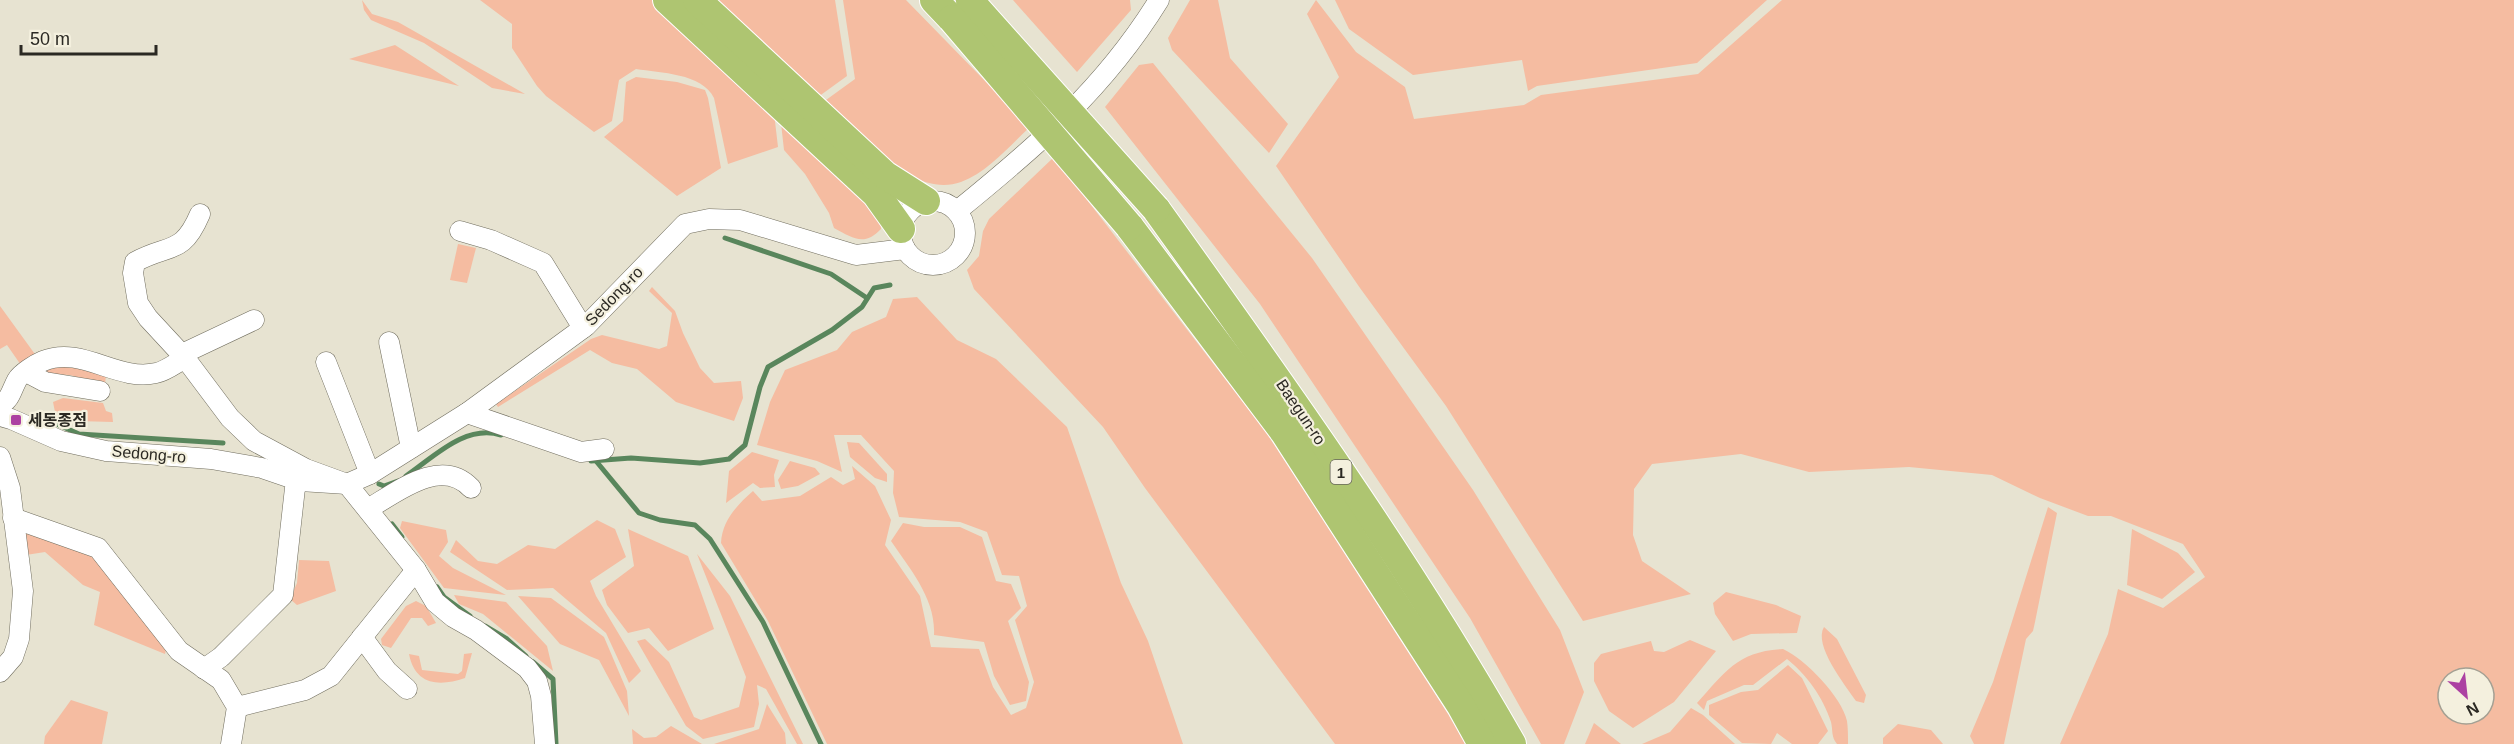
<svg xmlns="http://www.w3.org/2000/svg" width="2514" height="744" viewBox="0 0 2514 744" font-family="Arial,'Noto Sans KR',sans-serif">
<rect width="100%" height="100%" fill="#e7e3d1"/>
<g fill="#f5bca1" fill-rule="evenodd">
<path d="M 362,0 L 372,14 L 398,22 L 525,94 L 492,88 L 424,43 L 371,20 L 364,10 Z"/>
<path d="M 480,0 L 654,0 L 774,113 L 778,147 L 728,164 L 714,98 C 702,73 660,73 636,69 L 619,80 L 612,121 L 594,132 L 546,96 L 537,86 L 512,48 L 512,24 Z"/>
<path d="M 714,0 L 835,0 L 847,76 L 818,97 Z"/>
<path d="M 843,0 L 906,0 L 1030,127 C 1009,146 988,172 961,182 C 911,200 859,132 826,100 L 855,79 Z"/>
<path d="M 1013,0 L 1130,0 L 1131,10 L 1077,72 Z"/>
<path d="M 1190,0 L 1218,0 L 1230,58 L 1288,124 L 1269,153 L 1172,50 L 1168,38 Z"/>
<path d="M 1316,0 L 1356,52 L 1405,87 L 1414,119 L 1524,105 L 1541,95 L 1698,74 L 1782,0 L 2514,0 L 2514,744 L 2060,744 L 2108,634 L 2118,589 L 2163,608 L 2205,577 L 2183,544 L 2111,516 L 2088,516 L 2040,498 L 1992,475 L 1909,467 L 1809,472 L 1741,454 L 1652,464 L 1634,489 L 1633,535 L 1642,561 L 1691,594 L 1583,621 L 1446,406 L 1360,288 L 1276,166 L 1339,77 L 1307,14 ZM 2448,678 L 2484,678 L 2484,714 L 2448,714 Z"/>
<path d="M 1335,0 L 1767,0 L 1697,63 L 1537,86 L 1528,91 L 1522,60 L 1413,75 L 1349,29 Z"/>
<path d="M 395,45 L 459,86 L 349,59 Z"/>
<path d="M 1153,63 L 1312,258 L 1473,490 L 1560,630 L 1584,692 L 1564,744 L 1541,744 L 1470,618 L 1260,304 L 1105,107 L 1139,65 Z"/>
<path d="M 636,77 L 677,82 L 705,90 L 708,98 L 721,168 L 677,196 L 604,137 L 623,121 L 626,82 Z"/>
<path d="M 781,123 L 880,214 L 881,229 C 864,247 853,238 834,228 L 829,213 L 805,174 L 784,150 Z"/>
<path d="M 1054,157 L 1266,432 L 1448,714 L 1465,744 L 1335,744 L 1145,488 L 1103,427 L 974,289 L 967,270 L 979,256 L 983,231 L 989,219 Z"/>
<path d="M 458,244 L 476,248 L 467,283 L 450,280 Z"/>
<path d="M 652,287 L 675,311 L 683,333 L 700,368 L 714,383 L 741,381 L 743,398 L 734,421 L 676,402 L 637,369 L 612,363 L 590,350 L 498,407 L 496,404 L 591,339 L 602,335 L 659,349 L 667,346 L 672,313 L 649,291 Z"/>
<path d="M 917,297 L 957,340 L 996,359 L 1067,427 L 1121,583 L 1148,641 L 1183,744 L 827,744 L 768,621 L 721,543 C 722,521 737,505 753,491 L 762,501 L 800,496 L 831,477 L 843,485 L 855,479 L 852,466 L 875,486 L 891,520 L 885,545 L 920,596 L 931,647 L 979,649 L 993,687 L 1011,715 L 1026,708 L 1034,682 L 1015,620 L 1027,606 L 1019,576 L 1002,575 L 987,532 L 960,522 L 899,517 L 893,493 L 894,471 L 861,435 L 834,435 L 842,472 L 817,461 L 757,445 L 770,402 L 785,370 L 837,350 L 852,332 L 886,317 L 893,299 Z"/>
<path d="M 0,306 L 37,357 L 23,368 L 7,345 L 0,349 Z"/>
<path d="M 76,362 L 106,374 L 105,385 L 70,375 L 44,374 L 41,369 Z"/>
<path d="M 63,398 L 103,403 L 106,411 L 112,413 L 113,422 L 77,421 L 55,412 L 53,402 Z"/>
<path d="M 847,442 L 859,443 L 887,474 L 887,482 L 875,478 L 850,457 Z"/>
<path d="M 752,452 L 779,460 L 774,475 L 775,487 L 760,488 L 753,483 L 726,503 L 729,471 Z"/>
<path d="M 790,461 L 815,468 L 820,474 L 798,486 L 781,489 L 778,480 Z"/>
<path d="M 2048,507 L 2057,513 L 2035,622 L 2033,631 L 2026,639 L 2004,744 L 1974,744 L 1970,736 L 1993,682 Z"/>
<path d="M 597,520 L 615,529 L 626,557 L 590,581 L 596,596 L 641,671 L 629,683 L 606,633 L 553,588 L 507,590 L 450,552 L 456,540 L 478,561 L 497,564 L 528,545 L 555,549 Z"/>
<path d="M 402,521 L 446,530 L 448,542 L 439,556 L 453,568 L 506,595 L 444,588 L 400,528 Z"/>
<path d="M 903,523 L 924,527 L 960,527 L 982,537 L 996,581 L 1011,584 L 1021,608 L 1008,621 L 1029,682 L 1026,701 L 1010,705 L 994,676 L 984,642 L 934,635 C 936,599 910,569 891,541 Z"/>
<path d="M 23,529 L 90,553 L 166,649 L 165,654 L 94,625 L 100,592 L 83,585 L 45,552 L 26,555 Z"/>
<path d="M 628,529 L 688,556 L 714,629 L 668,651 L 649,628 L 628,633 L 607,605 L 602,590 L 634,566 Z"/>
<path d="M 2132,529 L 2178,553 L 2195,572 L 2162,599 L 2127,585 Z"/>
<path d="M 697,554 L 730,596 L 803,744 L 797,744 L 766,689 L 757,685 L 759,704 L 754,727 L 703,739 L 686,726 L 637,641 L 645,639 L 669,662 L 694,717 L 701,720 L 739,707 L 746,677 Z"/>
<path d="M 299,560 L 329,561 L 336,591 L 297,605 L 290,599 L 297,583 Z"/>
<path d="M 1726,592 L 1776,605 L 1801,616 L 1797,633 L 1751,634 L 1733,641 L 1715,614 L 1713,603 Z"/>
<path d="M 454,595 L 506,602 L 547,646 L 553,671 L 483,614 L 459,604 Z"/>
<path d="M 518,596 L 551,598 L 604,637 L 627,691 L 629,716 L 599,660 L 560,644 Z"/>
<path d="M 416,601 L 426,606 L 436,623 L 428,626 L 422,618 L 411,618 L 391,648 L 382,645 L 381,639 L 406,606 Z"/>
<path d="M 1824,627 L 1837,639 L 1866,695 L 1864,703 L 1856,701 C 1845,685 1813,645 1824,627 Z"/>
<path d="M 1690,640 L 1716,651 L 1674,702 L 1633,728 L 1609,711 L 1594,681 L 1594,663 L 1601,654 L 1651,641 L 1654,651 L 1664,652 Z"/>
<path d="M 1783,649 C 1805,659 1842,697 1847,721 C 1848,728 1848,736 1848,744 L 1837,744 C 1831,737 1833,730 1831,722 C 1823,697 1806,674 1787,659 L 1753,685 L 1744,685 L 1707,701 L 1704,710 L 1697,703 C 1725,672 1738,651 1783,649 Z"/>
<path d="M 472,653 L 465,678 C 439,687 415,685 409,654 L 419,656 L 422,670 L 458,674 L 462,671 L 464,654 Z"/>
<path d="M 1788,665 L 1802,678 L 1828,731 L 1818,744 L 1792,744 L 1777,733 L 1771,744 L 1742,743 L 1709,715 L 1709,705 L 1741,692 L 1758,690 Z"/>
<path d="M 71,700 L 108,712 L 102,744 L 44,744 L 45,736 Z"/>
<path d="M 767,704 L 785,733 L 786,744 L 714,744 L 759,729 Z"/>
<path d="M 1691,708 L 1703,715 L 1735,744 L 1642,744 L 1670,732 Z"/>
<path d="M 1594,723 L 1621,744 L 1585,744 Z"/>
<path d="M 1898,724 L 1931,730 L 1943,744 L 1883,744 L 1883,738 Z"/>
<path d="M 671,726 L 702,744 L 633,744 L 632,729 L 644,738 L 656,737 Z"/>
</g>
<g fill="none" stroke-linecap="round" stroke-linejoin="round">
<g stroke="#59865c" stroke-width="5">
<path d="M 725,238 L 831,274 L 867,298"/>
<path d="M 41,417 L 79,434 L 223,443"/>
<path d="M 591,461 L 631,458 L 700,463 L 729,459 L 745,445 L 760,387 L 768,367 L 832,330 L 862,307 L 874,288 L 890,285"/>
<path d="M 596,461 L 639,513 L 660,520 L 695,525 L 710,539 L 763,622 L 821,744"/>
<path d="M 406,476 C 434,457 465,424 501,435"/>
<path d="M 379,484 L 384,486 L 398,481"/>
<path d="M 392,524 L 402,537"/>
<path d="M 437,587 L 444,597 L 470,616"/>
<path d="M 485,626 L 507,639 L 526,656"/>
<path d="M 533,662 L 553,679 L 556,744"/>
</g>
<g stroke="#706d5e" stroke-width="21">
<g id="minor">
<circle cx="933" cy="233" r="32"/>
<path d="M 957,211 C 1037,146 1104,89 1159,0"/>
<path d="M 200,214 C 182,256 170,243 135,262 L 133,273 L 138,303 L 148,318 L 185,358 L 230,418 L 254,441 L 306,469 L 347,484 L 416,570 L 435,602 L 453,617 L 476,630 L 527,668 L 537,681 L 541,696 L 545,744"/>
<path d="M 460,231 L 491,240 L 543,263 L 583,328"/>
<path d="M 389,342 L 411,448"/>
<path d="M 182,354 L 254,320"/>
<path d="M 326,362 L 370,474"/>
<path d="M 26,372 L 45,382 L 100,391"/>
<path d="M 0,405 C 11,399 11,391 17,380 C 21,373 36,364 43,361 C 82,345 117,382 156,373 C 166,371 176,363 185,358"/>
<path d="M 467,413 L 581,452 L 604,449"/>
<path d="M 0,416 L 11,419 L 61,441 L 106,451 L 211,459 L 262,468 L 300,481 L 347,484 L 370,474 L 467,413 L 586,326 L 685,224 L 709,219 L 740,220 L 856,255 L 905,249"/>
<path d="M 0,457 L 10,488 L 23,591 L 19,639 L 13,657 L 0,672"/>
<path d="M 368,509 C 397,492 441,456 471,488"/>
<path d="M 13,518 L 98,548 L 179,651 L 221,680 L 237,707 L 231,744"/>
<path d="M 362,637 L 387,671 L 407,689"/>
<path d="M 204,669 L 221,657 L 283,595 L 295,488 L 300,481"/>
<path d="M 237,707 L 305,690 L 331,676 L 416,570"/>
</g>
</g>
<g stroke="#fff" stroke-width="30">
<g id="highway">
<path d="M 667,0 L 876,194 L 901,229"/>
<path d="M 697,0 L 885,175 L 926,201"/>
<path d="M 934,0 L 952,19"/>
<path d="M 1156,209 C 1281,383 1406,558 1512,744"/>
<path d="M 1129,226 L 1284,432 L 1461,706 L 1482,744"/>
</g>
</g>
<use href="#minor" stroke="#fff" stroke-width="20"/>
<use href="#highway" stroke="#aec571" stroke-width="28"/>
<g stroke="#fff" stroke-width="30" stroke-linecap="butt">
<g id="highway-bridge">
<path d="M 970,1 L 1156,209"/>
<path d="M 952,19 L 1129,226"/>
</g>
</g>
<use href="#highway-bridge" stroke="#aec571" stroke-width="28"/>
</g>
<rect fill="#ac41a2" stroke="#f4f0de" stroke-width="2" x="10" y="414" width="12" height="12" rx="3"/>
<g text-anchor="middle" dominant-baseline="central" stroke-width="4.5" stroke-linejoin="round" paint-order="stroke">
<rect fill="#f4f0de" stroke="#67655b" stroke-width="1.5" x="1330.5" y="460" width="21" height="24" rx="4.5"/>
<g font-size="15" font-weight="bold" fill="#2b2923">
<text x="1341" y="472">1</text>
</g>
<g font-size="16" fill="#2b2923" stroke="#f4f0de">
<text transform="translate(614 296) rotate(-46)">Sedong-ro</text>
<text transform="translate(1301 412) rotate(56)">Baegun-ro</text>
<text transform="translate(149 454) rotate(5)">Sedong-ro</text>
</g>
<g font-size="16" font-weight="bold" fill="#2b2923" stroke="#f4f0de" text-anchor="start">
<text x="28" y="420">세동종점</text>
</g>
</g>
<g transform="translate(2466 696) rotate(153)"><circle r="28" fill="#f4f0de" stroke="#a4a093" stroke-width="1.5"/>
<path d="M0-4.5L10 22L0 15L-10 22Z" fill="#ac41a2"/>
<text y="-9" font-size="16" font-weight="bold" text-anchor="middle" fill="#2b2923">N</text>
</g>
<path d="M21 45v9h135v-9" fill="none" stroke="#2b2923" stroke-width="3"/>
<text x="30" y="45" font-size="18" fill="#2b2923" stroke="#f4f0de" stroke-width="4.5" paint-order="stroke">50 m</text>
</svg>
